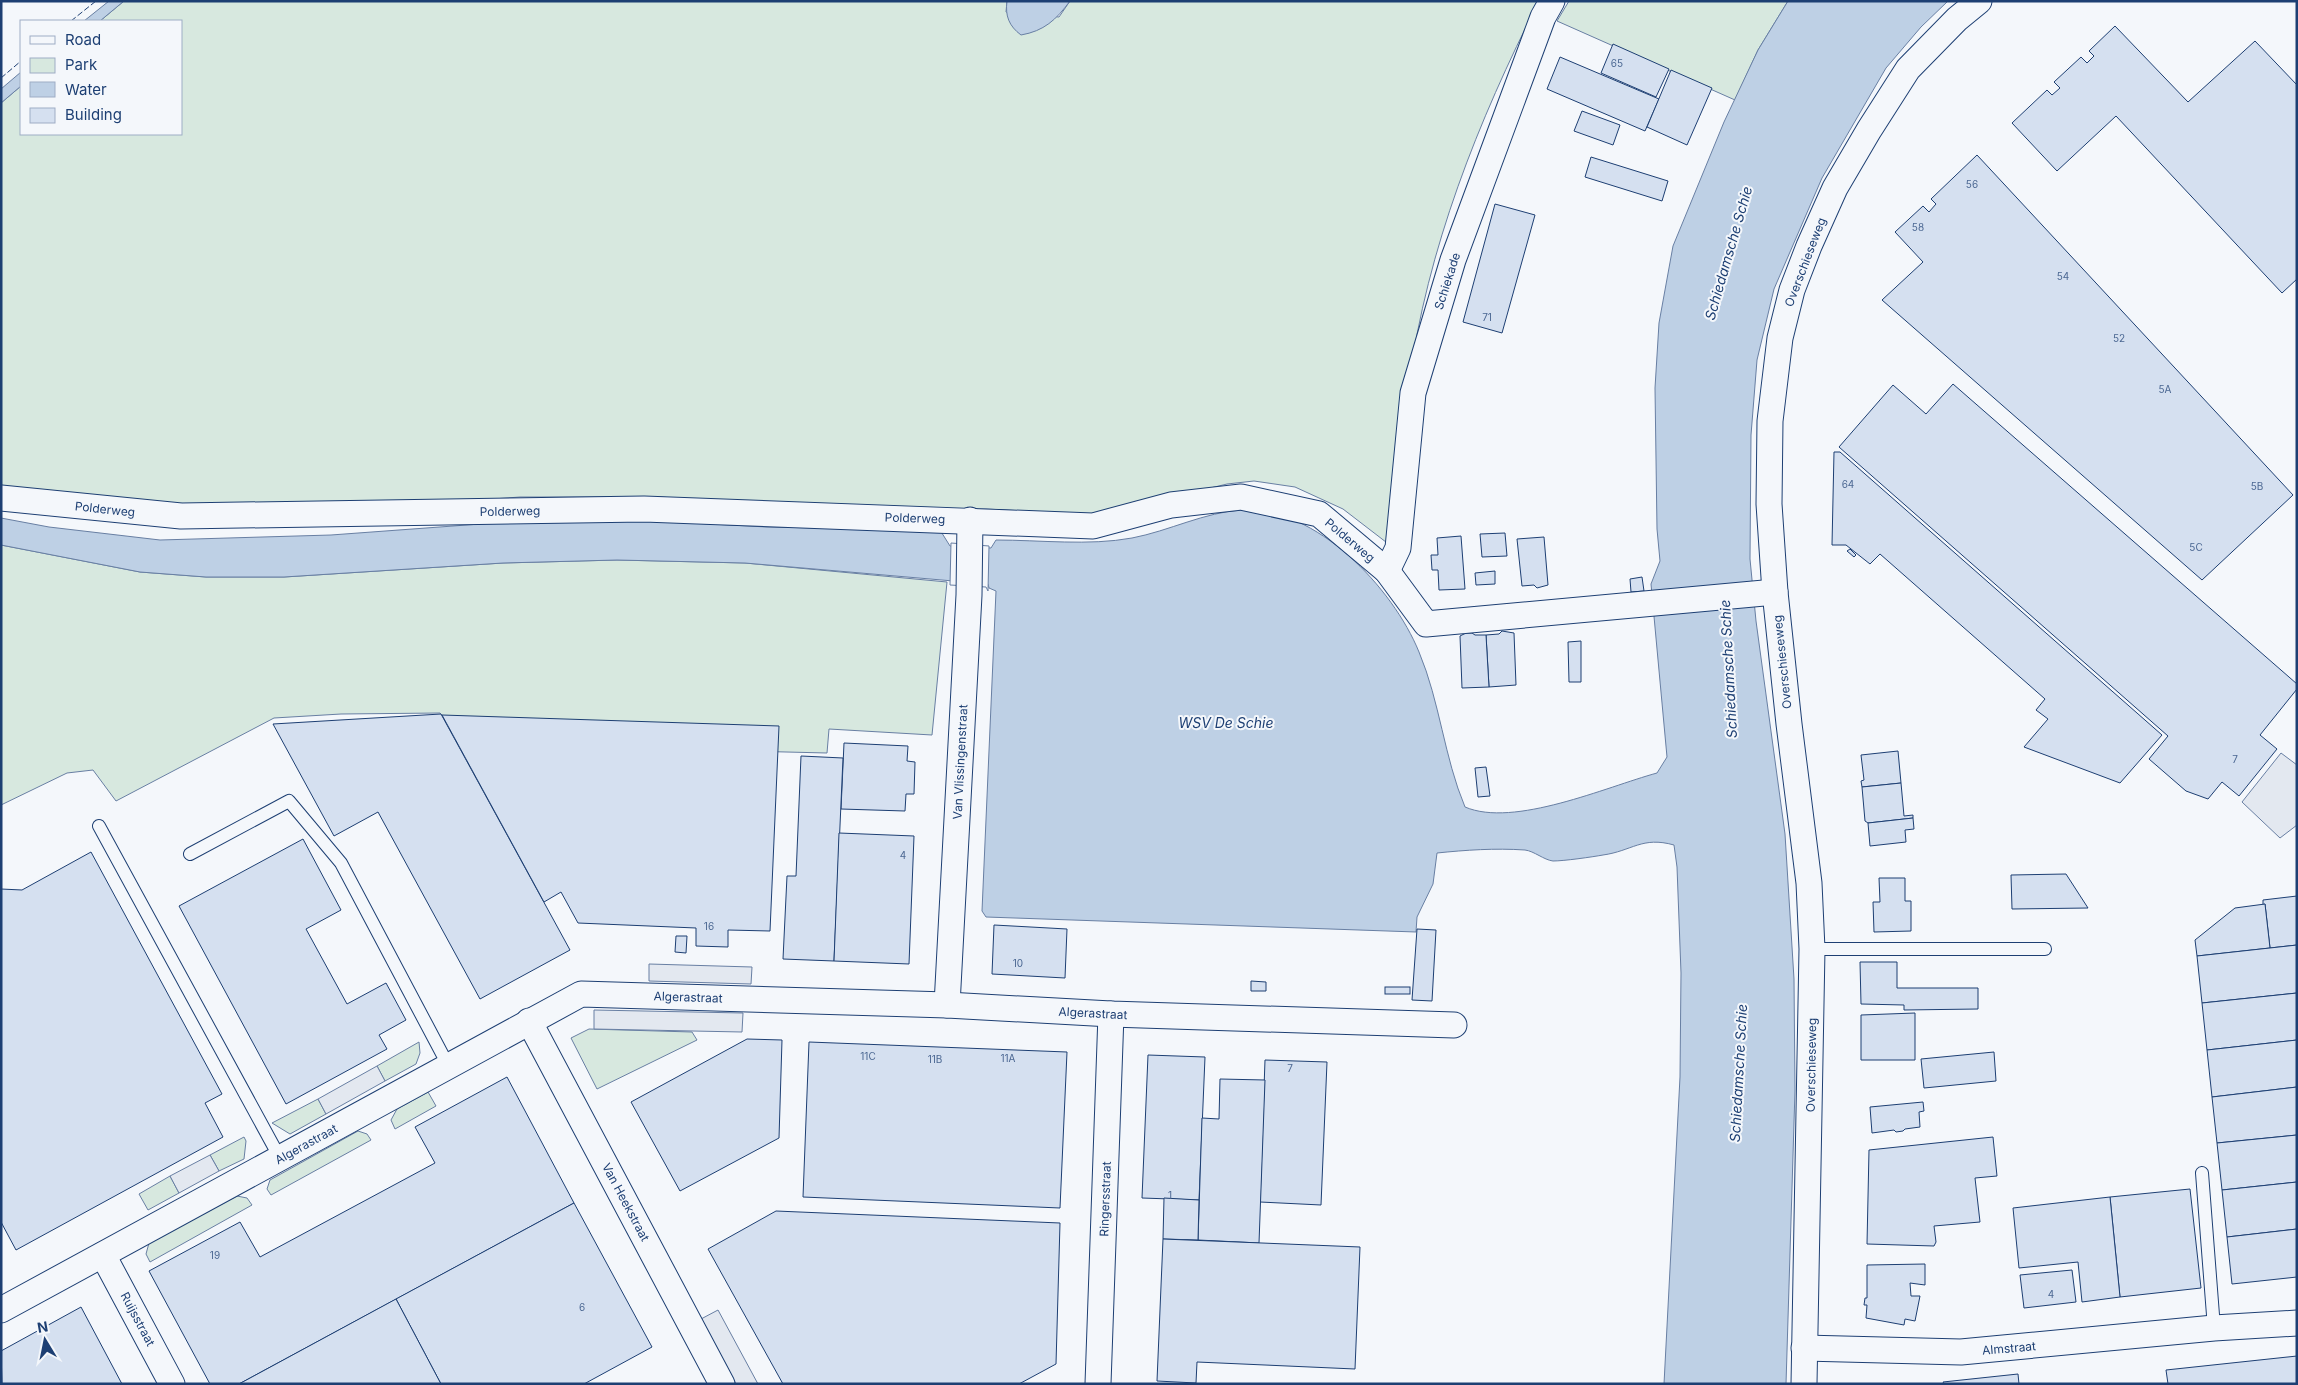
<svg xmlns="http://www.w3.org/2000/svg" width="2298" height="1385" viewBox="0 0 2298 1385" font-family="Inter,sans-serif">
<rect width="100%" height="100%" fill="#f4f7fb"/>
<g fill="#d7e8df" stroke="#687fa3">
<path d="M 124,1 L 1007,1 L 1006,12 L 1059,17 L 1070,1 L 1539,1 C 1478,121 1427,249 1409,383 C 1402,438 1400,494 1395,549 L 1343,509 L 1295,487 L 1254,481 L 1227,484 L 1099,515 L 986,509 L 888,509 L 657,497 L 520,497 L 329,511 L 161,516 L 1,493 L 1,103 L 21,86 L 21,134 L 181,134 L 181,21 L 100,21 Z"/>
<path d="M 1569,1 L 1788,1 L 1758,50 L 1735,100 L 1557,21 Z"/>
<path d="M 1,545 L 140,572 L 206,577 L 284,577 L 503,563 L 617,560 L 745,563 L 947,582 L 932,735 L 829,729 L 827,753 L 622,748 L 455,730 L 440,713 L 341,714 L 274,718 L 116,801 L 93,770 L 67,773 L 1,805 Z"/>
<path d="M 589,1029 L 692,1032 L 697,1040 L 597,1089 L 571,1038 Z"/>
<path d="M 419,1042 L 420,1053 L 416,1064 L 385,1081 L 377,1066 Z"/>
<path d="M 428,1092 L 436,1106 L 395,1129 L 391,1120 L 397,1109 Z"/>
<path d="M 318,1099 L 326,1114 L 290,1134 L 272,1123 Z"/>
<path d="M 358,1131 L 367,1134 L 371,1140 L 271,1195 L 267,1189 L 270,1180 Z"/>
<path d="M 244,1137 L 246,1141 L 244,1159 L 219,1171 L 210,1155 Z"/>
<path d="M 170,1176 L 179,1193 L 148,1210 L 139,1194 Z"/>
<path d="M 237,1196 L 247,1198 L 252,1205 L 150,1262 L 146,1254 L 149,1243 Z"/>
</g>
<g fill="#e3e8f0" stroke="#687fa3">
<path d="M 2281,753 L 2297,765 L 2297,825 L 2280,838 L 2242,802 Z"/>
<path d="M 649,964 L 752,967 L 751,984 L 649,981 Z"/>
<path d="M 594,1010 L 743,1013 L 742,1032 L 594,1029 Z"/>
<path d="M 377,1066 L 385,1081 L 326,1114 L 318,1099 Z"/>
<path d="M 210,1155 L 219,1171 L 179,1193 L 170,1176 Z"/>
<path d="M 718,1310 L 758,1384 L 736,1384 L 701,1319 Z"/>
</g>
<g fill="#bed0e5" stroke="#687fa3">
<path d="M 109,1 L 124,1 L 100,21 L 84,21 Z"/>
<path d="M 1007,1 L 1070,1 C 1056,20 1044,31 1021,35 C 1009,26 1005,16 1007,1 Z"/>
<path d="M 1788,1 L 1948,1 L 1921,27 L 1886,68 L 1822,178 L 1774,289 L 1757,360 L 1751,435 L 1750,559 L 1756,621 L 1785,834 L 1794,979 L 1795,1090 L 1786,1384 L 1664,1384 L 1680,1077 L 1681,973 L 1677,867 L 1674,845 C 1642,836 1632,851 1603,855 C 1592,857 1564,861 1553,861 C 1544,860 1534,851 1525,850 C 1495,848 1466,850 1437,853 L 1433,884 L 1417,917 L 1416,932 L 986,917 L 982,911 L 996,591 L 989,588 L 988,584 L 745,563 L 617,560 L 503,563 L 284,577 L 206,577 L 140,572 L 1,545 L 1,518 L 49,527 L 160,540 L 331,535 L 521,521 L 656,521 L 767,527 L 940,530 L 950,546 L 991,548 L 996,540 C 1040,540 1089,546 1132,538 C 1169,531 1205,512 1242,510 C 1316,506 1393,588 1419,652 C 1440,702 1444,757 1465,807 C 1514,828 1606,787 1657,773 L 1667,757 L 1651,584 L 1660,561 L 1657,529 L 1655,388 L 1659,323 L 1673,246 L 1724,122 L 1758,50 Z"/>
<path d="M 21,72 L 21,86 L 1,103 L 1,89 Z"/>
</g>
<path fill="#f4f7fb" stroke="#687fa3" d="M 951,543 L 989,546 L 988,591 L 986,587 L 950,585 Z"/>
<g fill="#d5e0f0" stroke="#1d3f73">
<path d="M 2115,26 L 2188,102 L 2255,41 L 2297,85 L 2297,279 L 2282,293 L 2116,116 L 2057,171 L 2012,123 L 2047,90 L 2052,95 L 2060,88 L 2054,82 L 2081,57 L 2087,63 L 2094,56 L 2089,51 Z"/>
<path d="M 1613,44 L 1669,69 L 1656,97 L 1601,73 Z"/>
<path d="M 1560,57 L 1659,99 L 1645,131 L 1547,89 Z"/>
<path d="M 1671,70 L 1712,88 L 1687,145 L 1647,127 Z"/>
<path d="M 1582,111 L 1620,125 L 1613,145 L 1574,131 Z"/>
<path d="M 1977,155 L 2293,495 L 2202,580 L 1882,300 L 1923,262 L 1895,232 L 1923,206 L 1929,212 L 1936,204 L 1931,199 Z"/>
<path d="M 1591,157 L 1668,181 L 1662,201 L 1585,177 Z"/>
<path d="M 1495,204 L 1535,215 L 1502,333 L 1463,322 Z"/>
<path d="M 1953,384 L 2297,684 L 2297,689 L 2260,735 L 2277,749 L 2239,796 L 2222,782 L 2208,799 L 2186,791 L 2149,759 L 2168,736 L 1839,447 L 1893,385 L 1926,414 Z"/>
<path d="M 1834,452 L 1840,452 L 2162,735 L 2120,783 L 2024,747 L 2048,719 L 2036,710 L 2045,699 L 1880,554 L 1870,564 L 1846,545 L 1832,545 Z"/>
<path d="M 1505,533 L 1507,556 L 1482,557 L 1480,534 Z"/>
<path d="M 1461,536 L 1465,589 L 1439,590 L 1438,570 L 1432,570 L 1431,555 L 1438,555 L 1437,538 Z"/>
<path d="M 1544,537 L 1548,585 L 1537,588 L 1534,585 L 1522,586 L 1517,539 Z"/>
<path d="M 1850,549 L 1856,555 L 1854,557 L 1847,551 Z"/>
<path d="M 1495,571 L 1495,584 L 1476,585 L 1475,573 Z"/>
<path d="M 1642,577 L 1644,591 L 1631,592 L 1630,579 Z"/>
<path d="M 1502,631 L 1514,633 L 1516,685 L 1489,687 L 1486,635 L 1499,634 Z"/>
<path d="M 1466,633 L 1472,633 L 1475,635 L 1486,635 L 1489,687 L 1462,688 L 1460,636 Z"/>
<path d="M 1581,641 L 1581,682 L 1569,682 L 1568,642 Z"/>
<path d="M 441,714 L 570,950 L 480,999 L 378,812 L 334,836 L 273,724 Z"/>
<path d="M 442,715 L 779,726 L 770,931 L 728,930 L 728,947 L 696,946 L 696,928 L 578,923 L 561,892 L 544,902 Z"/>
<path d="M 844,743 L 908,746 L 907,761 L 915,762 L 914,794 L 906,794 L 905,811 L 841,809 Z"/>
<path d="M 1898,751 L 1901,783 L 1862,787 L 1861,781 L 1864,780 L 1861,755 Z"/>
<path d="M 801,756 L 843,758 L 834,961 L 783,959 L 787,876 L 796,876 Z"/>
<path d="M 1486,767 L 1490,796 L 1478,797 L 1475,768 Z"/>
<path d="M 1901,783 L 1904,816 L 1913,815 L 1913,818 L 1868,823 L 1865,821 L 1862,787 Z"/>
<path d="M 1913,818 L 1914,829 L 1905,830 L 1906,842 L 1870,846 L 1868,823 Z"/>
<path d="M 839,833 L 914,836 L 909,964 L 834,961 Z"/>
<path d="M 303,839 L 341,910 L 306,929 L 347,1004 L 386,983 L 406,1020 L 379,1035 L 387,1049 L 286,1104 L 179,906 Z"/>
<path d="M 91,852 L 222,1094 L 205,1103 L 223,1137 L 16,1250 L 1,1222 L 1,889 L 22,890 Z"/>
<path d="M 2066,874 L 2088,908 L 2012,909 L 2011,875 Z"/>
<path d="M 1879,878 L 1905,878 L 1905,901 L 1911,901 L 1911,931 L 1874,932 L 1873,902 L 1880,902 Z"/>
<path d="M 2297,896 L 2297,945 L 2270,948 L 2265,904 L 2263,905 L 2263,900 Z"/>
<path d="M 2265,904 L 2270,948 L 2197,956 L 2195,940 L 2235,908 Z"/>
<path d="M 994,925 L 1067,929 L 1065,978 L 992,974 Z"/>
<path d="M 1417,929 L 1436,930 L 1432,1001 L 1412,1000 Z"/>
<path d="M 676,936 L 687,936 L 686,953 L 675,952 Z"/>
<path d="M 2297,945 L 2297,993 L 2202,1003 L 2197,956 Z"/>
<path d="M 1860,962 L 1897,962 L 1897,988 L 1978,988 L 1978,1009 L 1904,1010 L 1904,1005 L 1861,1004 Z"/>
<path d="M 1251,981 L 1266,982 L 1266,991 L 1251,991 Z"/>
<rect x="1385" y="987" width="25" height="7"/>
<path d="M 2297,993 L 2297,1040 L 2207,1050 L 2202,1003 Z"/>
<path d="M 1915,1013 L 1915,1060 L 1861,1060 L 1861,1015 Z"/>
<path d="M 747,1039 L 782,1040 L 779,1138 L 680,1191 L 631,1102 Z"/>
<path d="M 2297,1040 L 2297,1087 L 2212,1097 L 2207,1050 Z"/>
<path d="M 809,1042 L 1067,1052 L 1060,1208 L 803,1197 Z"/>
<path d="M 1994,1052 L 1996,1081 L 1924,1088 L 1921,1059 Z"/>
<path d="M 1148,1055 L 1205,1057 L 1199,1200 L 1142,1198 Z"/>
<path d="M 1265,1060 L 1327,1062 L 1321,1205 L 1260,1202 Z"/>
<path d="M 507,1077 L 574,1203 L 239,1384 L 210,1384 L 149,1271 L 240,1222 L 260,1257 L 435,1163 L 415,1127 Z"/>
<path d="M 1220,1079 L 1265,1080 L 1259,1243 L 1198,1240 L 1202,1118 L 1219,1119 Z"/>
<path d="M 2297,1087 L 2297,1135 L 2217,1143 L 2212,1097 Z"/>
<path d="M 1923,1102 L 1924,1111 L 1919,1112 L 1920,1127 L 1905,1129 L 1903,1131 L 1896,1132 L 1894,1130 L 1872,1133 L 1870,1107 Z"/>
<path d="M 2297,1135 L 2297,1182 L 2222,1190 L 2217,1143 Z"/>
<path d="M 1993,1137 L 1997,1176 L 1975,1178 L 1980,1222 L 1934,1226 L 1936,1242 L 1934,1246 L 1867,1244 L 1869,1150 Z"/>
<path d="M 2297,1182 L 2297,1229 L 2227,1237 L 2222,1190 Z"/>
<path d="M 2190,1189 L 2201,1288 L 2120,1297 L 2110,1197 Z"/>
<path d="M 2110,1197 L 2120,1297 L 2082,1302 L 2078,1262 L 2019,1268 L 2013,1208 Z"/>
<path d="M 1164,1198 L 1199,1200 L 1198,1240 L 1163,1239 Z"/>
<path d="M 574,1203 L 652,1347 L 584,1384 L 441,1384 L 396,1299 Z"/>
<path d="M 776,1211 L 1060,1223 L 1056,1364 L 1019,1384 L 783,1384 L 708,1249 Z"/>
<path d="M 2297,1229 L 2297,1277 L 2232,1284 L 2227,1237 Z"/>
<path d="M 1163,1239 L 1360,1247 L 1355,1369 L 1197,1362 L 1196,1383 L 1157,1381 Z"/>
<path d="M 1925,1264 L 1925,1285 L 1910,1283 L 1911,1296 L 1920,1296 L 1915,1321 L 1905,1319 L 1904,1325 L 1866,1318 L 1867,1305 L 1864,1305 L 1865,1298 L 1867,1298 L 1867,1265 Z"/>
<path d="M 2072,1270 L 2076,1302 L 2024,1308 L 2020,1275 Z"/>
<path d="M 396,1299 L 441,1384 L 239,1384 Z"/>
<path d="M 81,1307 L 122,1384 L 2,1384 L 1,1351 Z"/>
<path d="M 2297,1356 L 2297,1384 L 2168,1384 L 2166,1370 Z"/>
<path d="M 2018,1374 L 2019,1384 L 1944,1384 L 1943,1382 Z"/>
</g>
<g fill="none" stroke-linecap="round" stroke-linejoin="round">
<g stroke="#1d3f73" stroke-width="14">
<g id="lane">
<path d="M 99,826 L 280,1158"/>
<path d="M 190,854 L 289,801 L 341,863 L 448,1065"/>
<path d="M 1812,949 L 2045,949"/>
<path d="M 2202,1173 L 2214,1328"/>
</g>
</g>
<g stroke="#1d3f73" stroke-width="27">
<g id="street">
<path d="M 1,498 L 181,516 L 644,509 L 1093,526 L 1171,505 L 1241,497 L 1319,514 L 1387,571 L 1426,624 L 1775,592"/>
<path d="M 1387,571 L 1398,548 L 1413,393 L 1453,260 L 1543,17 L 1552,1"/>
<path d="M 947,1005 L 969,595 L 970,520"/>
<path d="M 529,1021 L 722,1384"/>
<path d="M 103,1255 L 172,1384"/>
<path d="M 1,1310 L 581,994 L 947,1005 L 1111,1014 L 1454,1025"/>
<path d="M 1804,1348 L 1961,1352 L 2214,1328 L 2297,1323"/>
<path d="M 1098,1384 L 1111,1014"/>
<path d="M 1804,1384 L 1812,949 L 1809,883 L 1789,724 L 1775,592 L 1769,504 L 1770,421 L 1780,338 L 1792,290 L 1809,246 L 1835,188 L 1869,130 L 1908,69 L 1957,19 L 1979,1"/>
</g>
</g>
<use href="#lane" stroke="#f4f7fb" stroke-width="12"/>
<use href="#street" stroke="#f4f7fb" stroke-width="25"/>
<g stroke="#1d3f73" stroke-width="1" stroke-dasharray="6 2.5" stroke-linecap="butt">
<path d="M 71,21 L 96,1"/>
<path d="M 1,78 L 21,61"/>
</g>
</g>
<g text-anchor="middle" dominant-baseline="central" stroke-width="4" stroke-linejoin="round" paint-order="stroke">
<g font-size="10" fill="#4b6792">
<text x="1617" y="63">65</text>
<text x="1972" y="184">56</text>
<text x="1918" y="227">58</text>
<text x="2063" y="276">54</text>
<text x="1487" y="317">71</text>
<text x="2119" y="338">52</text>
<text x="2165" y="389">5A</text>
<text x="1848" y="484">64</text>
<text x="2257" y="486">5B</text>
<text x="2196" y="547">5C</text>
<text x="2235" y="759">7</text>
<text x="903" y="855">4</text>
<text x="709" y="926">16</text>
<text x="1018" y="963">10</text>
<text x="868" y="1056">11C</text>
<text x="1008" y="1058">11A</text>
<text x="935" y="1059">11B</text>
<text x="1290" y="1068">7</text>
<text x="1170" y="1195">1</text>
<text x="215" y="1255">19</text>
<text x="2051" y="1294">4</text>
<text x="582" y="1307">6</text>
</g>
<g font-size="12" fill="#1d3f73" stroke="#f4f7fb">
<text transform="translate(1805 262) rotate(-69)">Overschieseweg</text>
<text transform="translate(1447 281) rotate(-72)">Schiekade</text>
<text transform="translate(105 509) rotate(6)">Polderweg</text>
<text transform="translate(510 511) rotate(-1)">Polderweg</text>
<text transform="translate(915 518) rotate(2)">Polderweg</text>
<text transform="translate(1350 540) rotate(40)">Polderweg</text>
<text transform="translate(1782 662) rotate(-96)">Overschieseweg</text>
<text transform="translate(960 762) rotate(-87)">Van Vlissingenstraat</text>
<text transform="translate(688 997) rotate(2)">Algerastraat</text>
<text transform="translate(1093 1013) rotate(3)">Algerastraat</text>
<text transform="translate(1811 1065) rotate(-89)">Overschieseweg</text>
<text transform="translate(306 1144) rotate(-29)">Algerastraat</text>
<text transform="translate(1105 1199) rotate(-88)">Ringersstraat</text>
<text transform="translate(626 1202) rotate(62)">Van Heekstraat</text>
<text transform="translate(138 1319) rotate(62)">Ruijsstraat</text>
<text transform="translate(2009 1348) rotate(-5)">Almstraat</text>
</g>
<g font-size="14" font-style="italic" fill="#1d3f73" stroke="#f4f7fb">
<text transform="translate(1728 253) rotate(-74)">Schiedamsche Schie</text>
<text transform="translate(1728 669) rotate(-93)">Schiedamsche Schie</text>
<text x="1226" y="722">WSV De Schie</text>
<text transform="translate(1738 1073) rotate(-87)">Schiedamsche Schie</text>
</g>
</g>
<rect width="2298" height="1385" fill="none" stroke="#1d3f73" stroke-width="5"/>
<rect x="20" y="20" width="162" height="115" fill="#f4f7fb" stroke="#9eadc5"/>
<rect x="30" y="36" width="25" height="8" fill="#f4f7fb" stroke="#9eadc5"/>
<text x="65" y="45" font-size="15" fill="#1d3f73">Road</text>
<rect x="30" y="58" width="25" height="15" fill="#d7e8df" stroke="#9eadc5"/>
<text x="65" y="70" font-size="15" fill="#1d3f73">Park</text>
<rect x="30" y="82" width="25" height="15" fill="#bed0e5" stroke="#9eadc5"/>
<text x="65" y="95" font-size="15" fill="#1d3f73">Water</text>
<rect x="30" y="108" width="25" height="15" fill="#d5e0f0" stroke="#9eadc5"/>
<text x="65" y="120" font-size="15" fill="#1d3f73">Building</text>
<g transform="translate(45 1340) rotate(350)" stroke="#f4f7fb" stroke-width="4" paint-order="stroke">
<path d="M0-4L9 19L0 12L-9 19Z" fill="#1d3f73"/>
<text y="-8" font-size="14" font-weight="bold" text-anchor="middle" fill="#1d3f73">N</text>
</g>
</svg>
